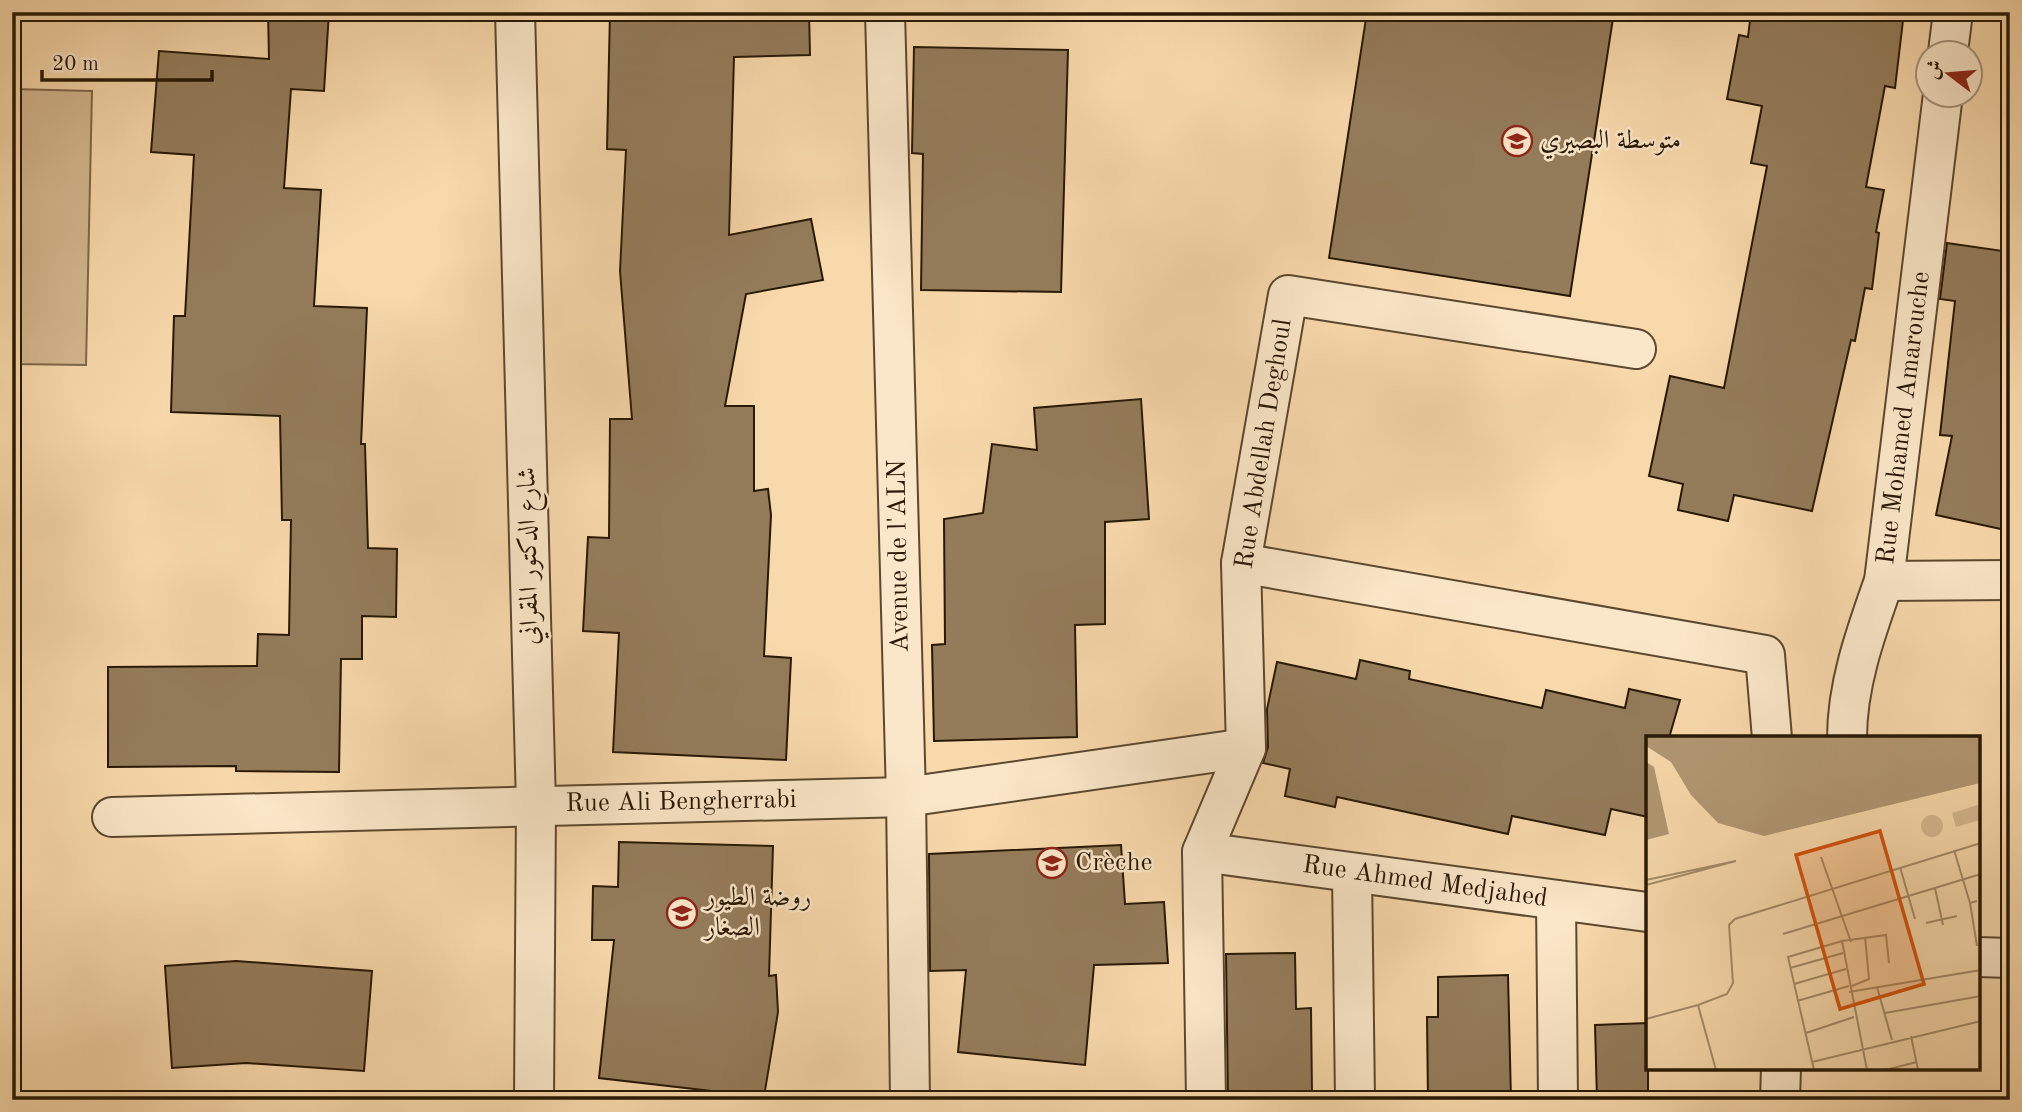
<svg xmlns="http://www.w3.org/2000/svg" width="2022" height="1112" viewBox="0 0 2022 1112" font-family="'Old Standard TT',Amiri,serif">
<rect width="100%" height="100%" fill="#f8d9ab"/>
<filter id="stains"><feTurbulence type="fractalNoise" baseFrequency=".00286" numOctaves="4"/><feColorMatrix values="0 0 0 0 .2 0 0 0 0 .09 0 0 0 0 .02 0 0 0 .5 -.17"/></filter>
<radialGradient id="worn" r=".72"><stop offset=".6" stop-color="#630" stop-opacity="0"/><stop offset="1" stop-color="#630" stop-opacity=".3"/></radialGradient>
<path fill="#d5b88f" stroke="#7e684a" stroke-width="2" d="M 12,89 L 92,91 L 86,365 L 12,364 Z"/>
<g fill="#947c5b" stroke="#281804" stroke-width="2">
<path d="M 268,12 L 329,12 L 324,91 L 291,89 L 284,188 L 321,190 L 314,306 L 367,308 L 361,444 L 365,444 L 368,548 L 397,549 L 396,617 L 362,616 L 362,659 L 341,659 L 339,772 L 236,771 L 236,766 L 108,767 L 108,667 L 257,666 L 258,634 L 289,635 L 291,520 L 282,520 L 280,416 L 171,412 L 174,316 L 185,316 L 194,155 L 151,152 L 159,51 L 269,59 Z"/>
<path d="M 610,12 L 809,12 L 810,55 L 734,57 L 729,235 L 811,219 L 823,280 L 746,294 L 725,406 L 754,406 L 754,491 L 768,489 L 771,515 L 764,656 L 791,658 L 786,760 L 613,752 L 619,633 L 583,631 L 588,537 L 609,538 L 610,419 L 632,419 L 620,271 L 626,150 L 607,149 Z"/>
<path d="M 1367,12 L 1614,12 L 1570,296 L 1329,258 Z"/>
<path d="M 1751,12 L 1904,12 L 1895,88 L 1885,86 L 1866,187 L 1884,190 L 1876,232 L 1879,233 L 1872,289 L 1865,288 L 1855,341 L 1851,340 L 1812,511 L 1734,495 L 1728,521 L 1678,510 L 1683,484 L 1649,476 L 1670,376 L 1724,388 L 1767,166 L 1751,163 L 1762,106 L 1727,99 L 1739,35 L 1748,37 Z"/>
<path d="M 914,47 L 1068,50 L 1061,292 L 921,290 L 923,154 L 912,153 Z"/>
<path d="M 1947,243 L 2010,252 L 2010,531 L 1936,515 L 1952,436 L 1940,435 L 1955,301 L 1940,299 Z"/>
<path d="M 1141,399 L 1149,519 L 1105,522 L 1105,624 L 1075,625 L 1077,737 L 934,741 L 932,645 L 945,644 L 944,519 L 983,513 L 992,444 L 1037,450 L 1034,408 Z"/>
<path d="M 1360,660 L 1410,671 L 1409,679 L 1542,708 L 1546,690 L 1625,708 L 1629,689 L 1680,700 L 1669,738 L 1648,738 L 1648,817 L 1611,809 L 1605,835 L 1512,816 L 1508,834 L 1337,797 L 1335,807 L 1285,796 L 1290,769 L 1263,763 L 1268,747 L 1267,709 L 1277,662 L 1356,679 Z"/>
<path d="M 619,842 L 773,846 L 769,976 L 776,975 L 778,1012 L 764,1097 L 599,1078 L 614,940 L 592,940 L 593,886 L 618,887 Z"/>
<path d="M 1121,845 L 1125,904 L 1164,902 L 1168,963 L 1094,965 L 1085,1065 L 958,1052 L 966,970 L 930,971 L 929,854 Z"/>
<path d="M 1295,953 L 1296,1009 L 1311,1008 L 1312,1095 L 1297,1096 L 1297,1100 L 1228,1100 L 1226,954 Z"/>
<path d="M 236,961 L 372,971 L 364,1071 L 246,1063 L 172,1068 L 165,966 Z"/>
<path d="M 1508,975 L 1511,1100 L 1428,1100 L 1427,1017 L 1438,1017 L 1438,977 Z"/>
<path d="M 1648,1023 L 1648,1100 L 1597,1100 L 1595,1025 Z"/>
</g>
<g fill="none" stroke-linecap="round" stroke-linejoin="round">
<g stroke="#5c482e" stroke-width="42">
<g id="minor">
<path d="M 515,12 L 536,805 L 534,1100"/>
<path d="M 885,12 L 906,797 L 910,1100"/>
<path d="M 1948,52 L 1953,12"/>
<path d="M 1241,563 L 1765,655 L 1772,738"/>
<path d="M 1884,581 L 2010,580"/>
<path d="M 1847,738 C 1847,684 1866,632 1884,581 L 1943,94"/>
<path d="M 112,817 L 906,797 L 1246,748"/>
<path d="M 1202,852 L 1647,912"/>
<path d="M 1352,873 L 1355,1100"/>
<path d="M 1556,900 L 1558,1100"/>
<path d="M 1978,957 L 2010,958"/>
<path d="M 1206,1100 L 1202,852 L 1246,748 L 1241,563 L 1288,295 L 1636,349"/>
<path d="M 1780,1100 L 1781,1068"/>
</g>
</g>
<use href="#minor" stroke="#fae6c8" stroke-width="38"/>
</g>
<defs>
<g id="school-ring" transform="scale(1.575)"><circle r="9.5" fill="#fae6c8" stroke="#8f2418" stroke-width="1.5"/><path d="M0-5L7-2L0 1L-7-2ZM-4 1L0 2.5L4 1V4Q0 6-4 4Z" fill="#8f2418"/></g>
</defs>
<g fill-rule="evenodd">
<use href="#school-ring" x="1517" y="141"/>
<use href="#school-ring" x="1052" y="863"/>
<use href="#school-ring" x="682" y="913"/>
</g>
<g text-anchor="middle" dominant-baseline="central" stroke-width="5" stroke-linejoin="round" paint-order="stroke">
<g font-size="26" fill="#281804" stroke="#fae6c8" text-anchor="start">
<text x="1540" y="141">متوسطة البصيري</text>
<text x="1075" y="863">Crèche</text>
<text x="705" y="898">روضة الطيور<tspan x="705" dy="30">الصغار</tspan></text>
</g>
<g font-size="26" fill="#281804" stroke="#fae6c8">
<text transform="translate(1904 418) rotate(-83)">Rue Mohamed Amarouche</text>
<text transform="translate(1264 444) rotate(-81)">Rue Abdellah Deghoul</text>
<text transform="translate(529 556) rotate(-91)">شارع الدكتور المقراني</text>
<text transform="translate(899 556) rotate(-91)">Avenue de l'ALN</text>
<text transform="translate(681 802) rotate(-1)">Rue Ali Bengherrabi</text>
<text transform="translate(1425 882) rotate(8)">Rue Ahmed Medjahed</text>
</g>
</g>
<g transform="translate(1646 736)">
<rect width="334" height="334" fill="#f8d9ab"/>
<path d="M 332,69 L 334,84 L 310,91 L 306,77 ZM275 90a11 11 0 1 1 22 0a11 11 0 1 1-22 0Z" fill="#d5b88f"/>
<path d="M 0,1 L 334,1 L 334,47 L 118,100 L 72,87 L 45,59 L 25,26 L 0,10 ZM 0,26 L 8,31 L 23,98 L 0,104 Z" fill="#b19772"/>
<path fill="none" stroke="#a58c68" stroke-width="2" d="M 308,114 L 324,167 L 331,165M 175,121 L 205,206M 254,131 L 269,183M 0,144 L 90,125 L 0,149M 289,152 L 297,189M 324,167 L 331,210M 280,187 L 311,180M 137,198 L 335,138M 196,205 L 221,334M 144,232 L 197,217M 148,248 L 200,233M 206,250 L 223,243 L 219,201M 231,251 L 246,304M 203,256 L 335,234M 151,265 L 203,250M 52,269 L 81,258 L 87,247 L 83,189 L 89,183 L 335,107M 239,277 L 335,260M 0,283 L 52,269 L 70,334M 160,297 L 208,281M 265,300 L 272,334M 166,326 L 335,285M 168,334 L 142,221 L 196,205 L 240,199 L 243,227M 239,334 L 271,326"/>
<path fill="#d5520b" fill-opacity="0.15" stroke="#d5520b" stroke-width="3.5" d="M 234,95 L 278,248 L 194,273 L 150,119 Z"/>
<rect width="334" height="334" fill="none" stroke="#281804" stroke-width="3.5"/>
</g>
<rect width="2022" height="1112" fill="none" stroke="#f8d9ab" stroke-width="42"/>
<rect x="14" y="14" width="1994" height="1084" fill="none" stroke="#281804" stroke-width="3.5"/>
<rect x="21" y="21" width="1980" height="1070" fill="none" stroke="#281804" stroke-width="2"/>
<g transform="translate(1949 74) rotate(286)"><circle r="33" fill="#fae6c8" stroke="#a6947a" stroke-width="2"/>
<path d="M0-5L12 26L0 18L-12 26Z" fill="#8f2418"/>
<text y="-10" font-size="19" font-weight="bold" text-anchor="middle" fill="#281804">ش</text>
</g>
<path d="M42 70v10h170v-10" fill="none" stroke="#281804" stroke-width="3.5"/>
<text x="52" y="70" font-size="21" fill="#281804" stroke="#fae6c8" stroke-width="5" paint-order="stroke">20 m</text>
<rect width="100%" height="100%" filter="url(#stains)"/>
<rect width="100%" height="100%" fill="url(#worn)"/>
</svg>
